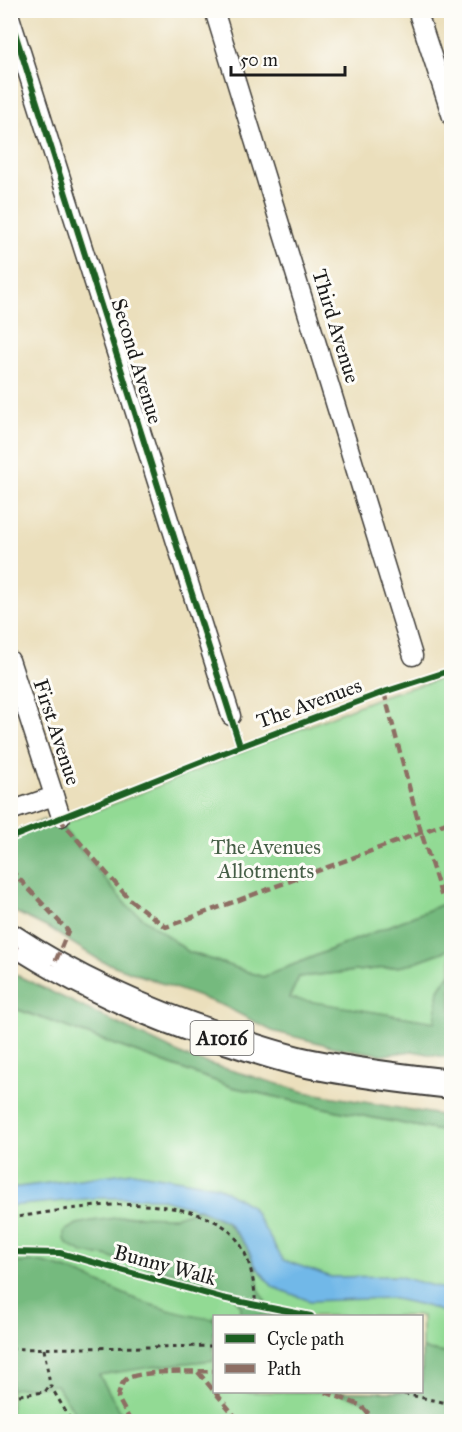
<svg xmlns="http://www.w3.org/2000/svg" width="462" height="1432" viewBox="0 0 462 1432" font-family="'IM FELL Great Primer',serif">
<rect width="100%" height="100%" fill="#fdfcf7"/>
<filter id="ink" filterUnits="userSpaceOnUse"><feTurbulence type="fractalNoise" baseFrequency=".0167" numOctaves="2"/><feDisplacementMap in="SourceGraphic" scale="12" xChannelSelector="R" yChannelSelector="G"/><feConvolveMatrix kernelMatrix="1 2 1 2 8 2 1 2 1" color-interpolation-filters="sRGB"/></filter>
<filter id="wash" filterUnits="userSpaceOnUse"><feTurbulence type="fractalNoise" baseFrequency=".008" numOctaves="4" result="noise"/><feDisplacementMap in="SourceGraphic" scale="24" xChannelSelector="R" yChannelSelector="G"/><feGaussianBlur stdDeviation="1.35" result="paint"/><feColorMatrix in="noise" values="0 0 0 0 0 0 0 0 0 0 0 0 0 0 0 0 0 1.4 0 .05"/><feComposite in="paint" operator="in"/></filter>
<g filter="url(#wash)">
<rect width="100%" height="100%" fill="#ebdfbc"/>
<g fill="#92da94" stroke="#577b58" stroke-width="1.5" fill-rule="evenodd">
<path d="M 451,676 L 451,901 L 263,977 L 189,952 L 127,906 L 60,825 L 385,695 Z"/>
<path d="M 451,949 L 451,972 L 439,990 L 436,1022 L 289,999 L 299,977 L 404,966 Z"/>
<path d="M 10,1007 L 232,1087 L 338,1111 L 451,1133 L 451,1421 L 11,1421 ZM 214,1316 L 422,1316 L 422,1392 L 214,1392 Z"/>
</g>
<g fill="#75ba7e" stroke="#486b4d" stroke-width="1.5">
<path d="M 44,820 L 47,827 L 60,825 L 127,906 L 189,952 L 263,977 L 451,901 L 451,949 L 404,966 L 299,977 L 289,998 L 435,1022 L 439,990 L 451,972 L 451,1058 L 412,1051 L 384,1055 L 335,1047 L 272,1031 L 224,1006 L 101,961 L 50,929 L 11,910 L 11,833 Z"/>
<path d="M 10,972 L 189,1058 L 305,1092 L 451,1117 L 451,1133 L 338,1111 L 232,1087 L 11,1007 Z"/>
<path d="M 199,1209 L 225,1221 L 246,1245 L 255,1265 L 259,1289 L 273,1316 L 240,1316 L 241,1306 L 231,1294 L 212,1282 L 105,1256 L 83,1253 L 68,1245 L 64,1239 L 64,1231 L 77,1224 L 91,1221 L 131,1216 L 174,1217 Z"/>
<path d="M 36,1262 C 71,1267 100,1284 133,1298 C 155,1307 190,1317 214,1319 L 214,1360 L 158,1366 L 99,1375 L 126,1421 L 81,1421 L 56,1385 L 11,1389 L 11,1263 Z"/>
<path d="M 422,1349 L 451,1354 L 451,1419 L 441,1417 L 431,1421 L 386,1421 L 366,1402 L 335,1392 L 422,1392 Z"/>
</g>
<path fill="#71b8e8" stroke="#466a82" stroke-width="1.5" d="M 133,1172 L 217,1186 L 251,1206 L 283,1260 L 331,1277 L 398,1276 L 451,1291 L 451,1315 L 423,1305 L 390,1298 L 310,1301 L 273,1287 L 255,1265 L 246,1245 L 226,1221 L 199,1209 L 158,1198 L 96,1198 L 11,1206 L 11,1188 Z"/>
</g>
<g filter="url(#ink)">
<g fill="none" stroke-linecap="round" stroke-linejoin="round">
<g stroke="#3b3934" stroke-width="21">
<g id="street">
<path d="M 214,10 L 413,656"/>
<path d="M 417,10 L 452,117"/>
<path d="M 10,17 L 231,716"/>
<path d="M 10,660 L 61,817"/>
<path d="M 10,811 L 54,796"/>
</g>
</g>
<g stroke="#3b3934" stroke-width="32">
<path id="primary" d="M 10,938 C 75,981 146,1013 220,1037 C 250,1047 281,1058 312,1064 C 358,1073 405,1079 452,1084"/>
</g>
<g stroke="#3b3934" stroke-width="3" stroke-dasharray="4.5 4.5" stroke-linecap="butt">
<path d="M 10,1218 C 72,1209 136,1195 197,1214 C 206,1217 218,1222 226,1228 C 250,1247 257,1287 255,1316"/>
<path d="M 10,1349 L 214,1346"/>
<path d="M 44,1349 L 50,1385 L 72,1422"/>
<path d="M 395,1392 L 452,1404"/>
<path d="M 10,1396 L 45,1392 L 50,1385"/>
</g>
<use href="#street" stroke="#fff" stroke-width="18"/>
<use href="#primary" stroke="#fff" stroke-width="28"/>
<g stroke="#8d6e63" stroke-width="4.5" stroke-dasharray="9 4.5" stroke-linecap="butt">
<path d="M 384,692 L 421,832 L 442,897"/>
<path d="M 61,817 L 63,823 L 129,899 L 166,927 L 452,821"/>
<path d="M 10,869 L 68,931 L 54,965"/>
<path d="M 10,951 L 21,945"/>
<path d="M 198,1372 L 240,1422"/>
<path d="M 325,1392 L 360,1405 L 377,1422"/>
<path d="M 131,1422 L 118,1398 C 119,1391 121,1382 128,1378 C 146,1370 194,1372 214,1371"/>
</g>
<g stroke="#fdfcf7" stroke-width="10">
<g id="cycleway">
<path d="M 10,17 L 240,746"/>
<path d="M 10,838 L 228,751 L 384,692 L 452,670"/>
<path d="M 10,1252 L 60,1253 L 222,1298 L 311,1316"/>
</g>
</g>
<use href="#cycleway" stroke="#1b5e20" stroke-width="6"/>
</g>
</g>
<g text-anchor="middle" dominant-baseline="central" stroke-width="6" stroke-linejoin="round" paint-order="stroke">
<rect fill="#fdfcf7" stroke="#605f5e" stroke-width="1.5" x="190.5" y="1021" width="63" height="34" rx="4.5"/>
<g font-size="20" font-weight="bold" fill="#1c1c1c">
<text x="222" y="1038">A1016</text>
</g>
<g font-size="21" fill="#1c1c1c" stroke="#fdfcf7">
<text transform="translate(336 326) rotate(73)">Third Avenue</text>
<text transform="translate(137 361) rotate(73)">Second Avenue</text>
<text transform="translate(309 703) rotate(-20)">The Avenues</text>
<text transform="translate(57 732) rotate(72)">First Avenue</text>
<text transform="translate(165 1265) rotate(15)">Bunny Walk</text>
</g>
<g font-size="21" fill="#455e46" stroke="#fdfcf7">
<text x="266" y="847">The Avenues<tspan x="266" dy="24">Allotments</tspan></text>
</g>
</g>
<rect width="462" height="1432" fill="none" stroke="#fdfcf7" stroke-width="36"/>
<rect x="213" y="1315" width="210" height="78" fill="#fdfcf7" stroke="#a3a29f" stroke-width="1.5"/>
<rect x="225" y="1334" width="30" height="9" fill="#1b5e20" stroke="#a3a29f" stroke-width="1.5"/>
<text x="267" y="1345" font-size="18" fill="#1c1c1c">Cycle path</text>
<rect x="225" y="1364" width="30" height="9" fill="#8d6e63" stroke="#a3a29f" stroke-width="1.5"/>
<text x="267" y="1375" font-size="18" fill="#1c1c1c">Path</text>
<path d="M231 66v9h114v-9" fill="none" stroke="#1c1c1c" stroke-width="3"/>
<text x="240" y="66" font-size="18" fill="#1c1c1c" stroke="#fdfcf7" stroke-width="4.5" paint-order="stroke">50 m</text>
</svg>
